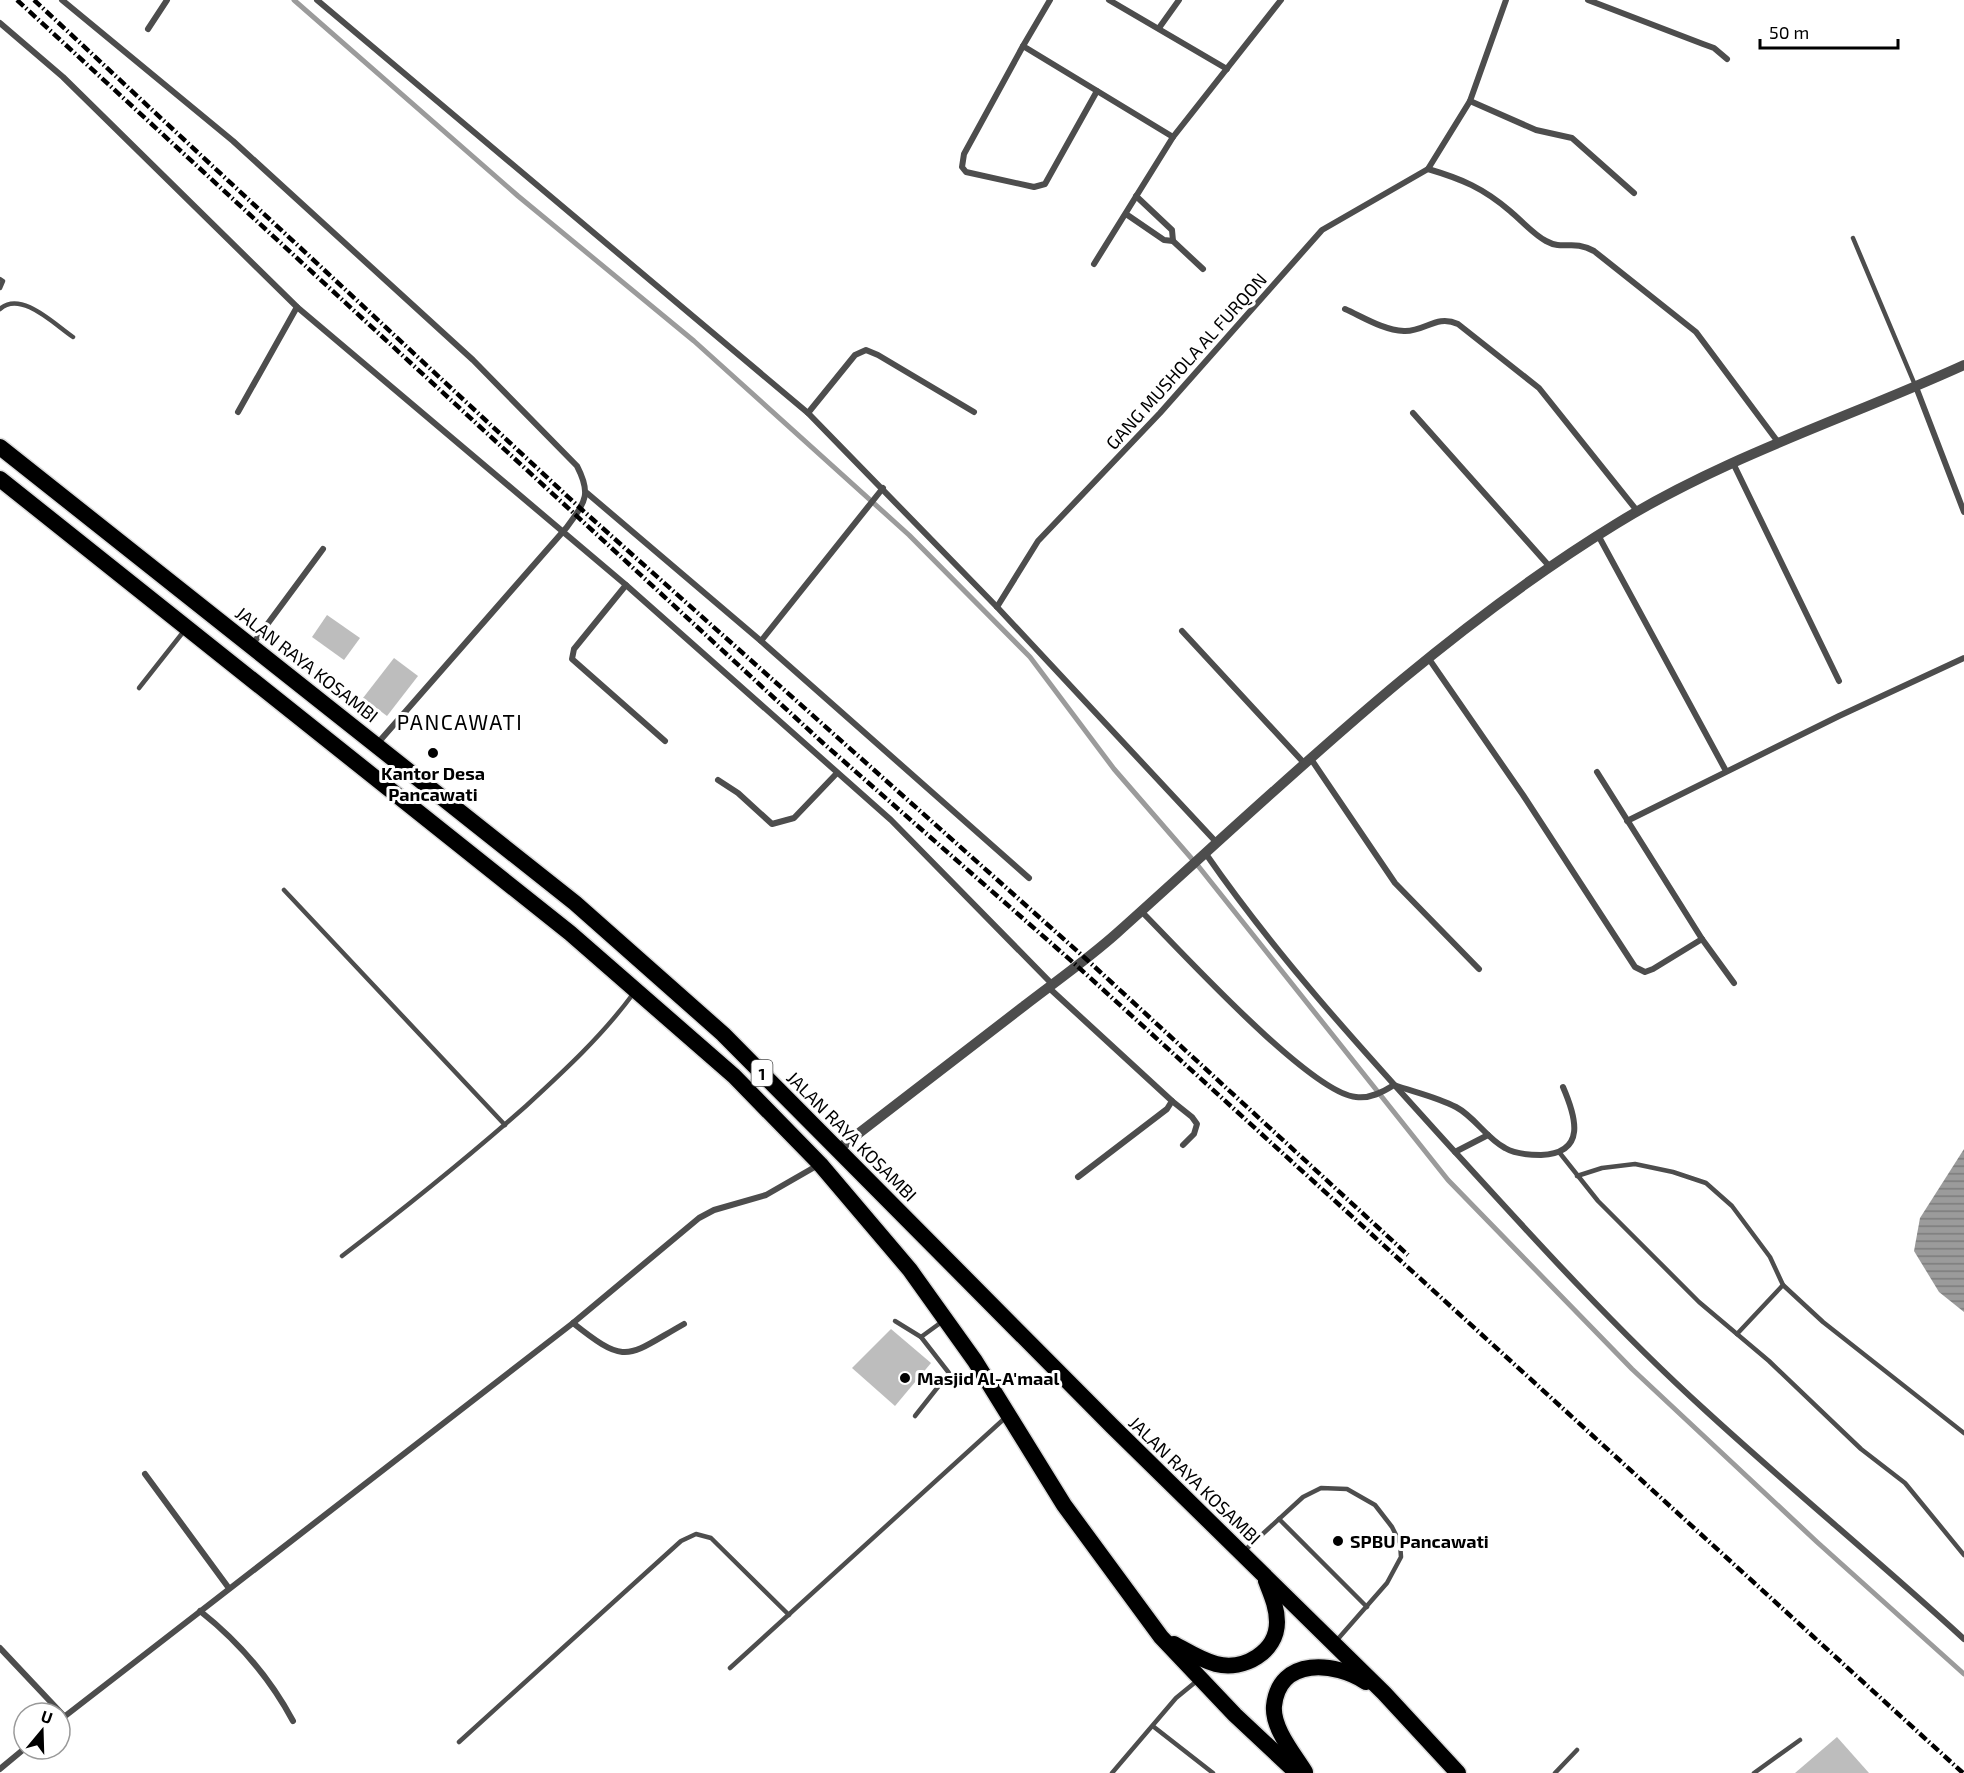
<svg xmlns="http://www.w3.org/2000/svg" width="1964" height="1773" viewBox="0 0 1964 1773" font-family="'Exo 2',sans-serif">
<defs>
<pattern id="water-rules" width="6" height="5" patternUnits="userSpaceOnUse" patternTransform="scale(1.5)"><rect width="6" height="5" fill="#9b9b9b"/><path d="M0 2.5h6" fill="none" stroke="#7c7c7c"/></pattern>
</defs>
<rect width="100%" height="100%" fill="#fff"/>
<path fill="url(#water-rules)" d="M 1964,1149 L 1964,1312 L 1939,1292 L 1914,1251 L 1920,1218 Z"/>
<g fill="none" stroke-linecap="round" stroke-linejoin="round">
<path stroke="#9b9b9b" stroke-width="5" d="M 294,0 L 518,196 L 694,341 L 909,535 L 1030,657 L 1114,769 L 1199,867 L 1448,1180 L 1632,1369 L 1817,1542 L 1964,1674"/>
</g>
<g fill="#bdbdbd">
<path d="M 327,615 L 360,638 L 344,660 L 312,637 Z"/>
<path d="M 394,658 L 418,676 L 387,716 L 363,698 Z"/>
<path d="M 891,1329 L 931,1363 L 895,1406 L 852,1368 Z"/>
<path d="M 1837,1737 L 1869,1773 L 1795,1773 Z"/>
</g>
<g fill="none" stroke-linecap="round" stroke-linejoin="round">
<g stroke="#dbdbdb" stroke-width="19">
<g id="trunk">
<path d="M 0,447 L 575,903 L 723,1034 L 1112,1426 L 1384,1693 L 1458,1773"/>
<path d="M 0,479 L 570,933 L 734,1076 L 820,1164 L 910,1270 L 975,1361 L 1064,1505 L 1161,1637 L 1235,1715 L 1297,1773"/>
<path d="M 1174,1644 C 1187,1651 1201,1660 1216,1664 C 1244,1671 1277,1652 1277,1622 C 1277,1607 1271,1594 1266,1581"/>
<path d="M 1305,1772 C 1294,1754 1272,1728 1274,1706 C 1279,1656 1336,1662 1366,1682"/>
</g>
</g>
<g stroke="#4d4d4d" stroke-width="4.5">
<path d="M 1853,238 L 1915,385"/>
<path d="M 0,279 L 3,281 L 0,288"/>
<path d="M 0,309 C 21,290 55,325 73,337"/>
<path d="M 139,688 L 184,631"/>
<path d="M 284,890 L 505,1125"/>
<path d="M 1559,1152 L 1598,1201 L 1699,1302 L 1769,1361 L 1861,1449 L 1905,1483 L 1964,1555"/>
<path d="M 1577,1176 L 1602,1168 L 1635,1164 L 1673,1172 L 1706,1183 L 1732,1206 L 1770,1257 L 1783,1285 L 1823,1322 L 1964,1433"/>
<path d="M 342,1256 C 405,1208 466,1159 526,1106 C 564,1071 602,1036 633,994"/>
<path d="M 895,1321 L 921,1337"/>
<path d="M 1737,1334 L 1783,1285"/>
<path d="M 915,1416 L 949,1373 L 921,1337 L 943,1321"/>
<path d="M 1279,1519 L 1367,1607"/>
<path d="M 1244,1551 L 1303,1497 L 1321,1488 L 1347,1489 L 1375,1505 L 1392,1527 L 1400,1543 L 1401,1557 L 1387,1583 L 1337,1640"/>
<path d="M 730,1668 L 1005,1418"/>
<path d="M 1154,1727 L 1213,1773"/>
<path d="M 459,1742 L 681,1541 L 696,1534 L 711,1538 L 789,1615"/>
<path d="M 1112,1773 L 1176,1698 L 1198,1680"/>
<path d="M 1555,1773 L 1577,1750"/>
<path d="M 1754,1773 L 1800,1740"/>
</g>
<g stroke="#4d4d4d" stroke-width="6">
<path d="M 62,0 L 233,141 L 473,360 L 577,466 C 592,495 585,502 567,527 L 377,744"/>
<path d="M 317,0 L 808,413 L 997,607 L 1217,843"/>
<path d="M 1050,0 L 1023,46 L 1173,137"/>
<path d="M 1109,0 L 1227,69"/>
<path d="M 1588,0 L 1703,44 L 1714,48 L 1727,59"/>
<path d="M 0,23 L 63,77 L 297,307 L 626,585 L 891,820 L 1052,984"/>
<path d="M 1159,28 L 1179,0"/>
<path d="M 148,29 L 167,0"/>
<path d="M 1023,46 L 964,154 L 962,167 L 966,172 L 1034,187 L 1045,184 L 1097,91"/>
<path d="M 1470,101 L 1536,130 L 1572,138 L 1634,193"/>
<path d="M 1428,169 C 1462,179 1483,188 1510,211 C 1522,221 1533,234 1546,241 C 1564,251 1572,239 1594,251 L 1696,332 L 1778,442"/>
<path d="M 1136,196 L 1172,230 L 1173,241 L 1203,269"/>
<path d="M 1126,214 L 1164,240 L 1173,241"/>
<path d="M 1094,264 L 1173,137 L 1281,0"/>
<path d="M 1345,309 C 1363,317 1383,330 1404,331 C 1425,332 1436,314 1458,324 L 1539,388 L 1638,512"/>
<path d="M 1916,387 L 1964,512"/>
<path d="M 238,412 L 297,307"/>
<path d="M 808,413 L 855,355 L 866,350 L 878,355 L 974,412"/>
<path d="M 1413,413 L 1550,567"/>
<path d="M 1733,463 L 1839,681"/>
<path d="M 587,493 L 761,641 L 1029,878"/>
<path d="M 1598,535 L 1726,771"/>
<path d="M 626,585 L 574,649 L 572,659 L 665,741"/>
<path d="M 997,607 L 1038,541 L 1160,413 L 1322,230 L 1428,169 L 1470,101 L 1506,0"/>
<path d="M 1182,631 L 1305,764"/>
<path d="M 761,641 L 883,488"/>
<path d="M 252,645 L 323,549"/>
<path d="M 1429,659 L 1523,795 L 1635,967 L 1645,972 L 1653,969 L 1702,939"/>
<path d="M 1311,759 L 1395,883 L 1479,969"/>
<path d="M 1597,772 L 1702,939 L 1734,983"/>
<path d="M 718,780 L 738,793 L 772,824 L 794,818 L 837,773"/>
<path d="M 1627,821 L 1839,716 L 1964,658"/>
<path d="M 1206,854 C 1280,961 1369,1057 1456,1153 C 1536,1241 1617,1330 1705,1410 C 1790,1488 1879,1561 1964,1639"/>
<path d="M 1141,911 C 1179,949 1310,1093 1356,1097 C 1370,1099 1383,1092 1394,1085 C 1414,1092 1437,1097 1456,1107 C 1475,1117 1486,1138 1505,1148 C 1515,1154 1529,1155 1541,1155 C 1587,1153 1576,1117 1563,1087"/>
<path d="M 1048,987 L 1172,1101 L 1167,1109 L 1078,1177"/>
<path d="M 1172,1101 L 1192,1117 L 1197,1124 L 1194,1134 L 1183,1145"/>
<path d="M 1455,1152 L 1488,1135"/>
<path d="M 573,1323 C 628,1367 627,1356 684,1324"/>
<path d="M 145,1474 L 228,1587"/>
<path d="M 200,1611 C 238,1641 270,1678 293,1721"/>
<path d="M 0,1648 L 64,1716"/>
<path d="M 60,1720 L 573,1323 L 699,1218 L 714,1210 L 766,1195 L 820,1164"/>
<path d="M 0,1769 L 24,1749"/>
</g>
<path stroke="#4d4d4d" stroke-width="10" d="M 837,1150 C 900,1102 962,1054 1024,1006 C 1055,982 1088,959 1117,933 C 1277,790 1433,636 1616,524 C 1726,456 1848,418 1964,365"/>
<use href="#trunk" stroke="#000" stroke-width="16"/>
<g stroke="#000" stroke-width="4.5" stroke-dasharray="9 3 1.5 3" stroke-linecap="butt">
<path d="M 17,0 L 823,743 L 1076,965 L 1963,1773"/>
<path d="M 34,0 L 580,508 L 1085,958 L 1408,1255"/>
</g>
</g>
<g fill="#000" stroke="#fff" stroke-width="2">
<circle cx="433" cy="753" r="6"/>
<circle cx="905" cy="1378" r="6"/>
<circle cx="1338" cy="1541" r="6"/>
</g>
<g text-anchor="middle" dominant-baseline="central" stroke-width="6" stroke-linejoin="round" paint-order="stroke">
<rect fill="#fff" stroke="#4c4c4c" stroke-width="1.5" x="751.5" y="1060" width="21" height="26" rx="4.5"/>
<g font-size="16" font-weight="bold" fill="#000">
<text x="762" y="1073">1</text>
</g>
<g font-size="18" fill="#000" stroke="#fff">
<text transform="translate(1186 361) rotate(-48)">GANG MUSHOLA AL FURQON</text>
<text transform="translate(307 664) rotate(38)">JALAN RAYA KOSAMBI</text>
<text transform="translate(852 1136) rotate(45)">JALAN RAYA KOSAMBI</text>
<text transform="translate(1195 1480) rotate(44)">JALAN RAYA KOSAMBI</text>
</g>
<g font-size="18" font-weight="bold" fill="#000" stroke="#fff" text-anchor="start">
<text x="433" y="773" text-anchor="middle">Kantor Desa<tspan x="433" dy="21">Pancawati</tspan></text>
<text x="917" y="1378">Masjid Al-A'maal</text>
<text x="1350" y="1541">SPBU Pancawati</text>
</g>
<g font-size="21" letter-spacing="1.5" fill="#000" stroke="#fff">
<text x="460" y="721">PANCAWATI</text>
</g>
</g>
<g transform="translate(42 1731) rotate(19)"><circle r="28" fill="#ffffff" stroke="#999999" stroke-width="1.5"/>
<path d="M0-4.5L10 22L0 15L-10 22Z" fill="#000000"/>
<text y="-9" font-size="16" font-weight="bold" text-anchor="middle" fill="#000000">U</text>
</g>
<path d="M1760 39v9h138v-9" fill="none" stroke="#000000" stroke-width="3"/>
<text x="1769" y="39" font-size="18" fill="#000000" stroke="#ffffff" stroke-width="4.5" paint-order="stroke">50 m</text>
</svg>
